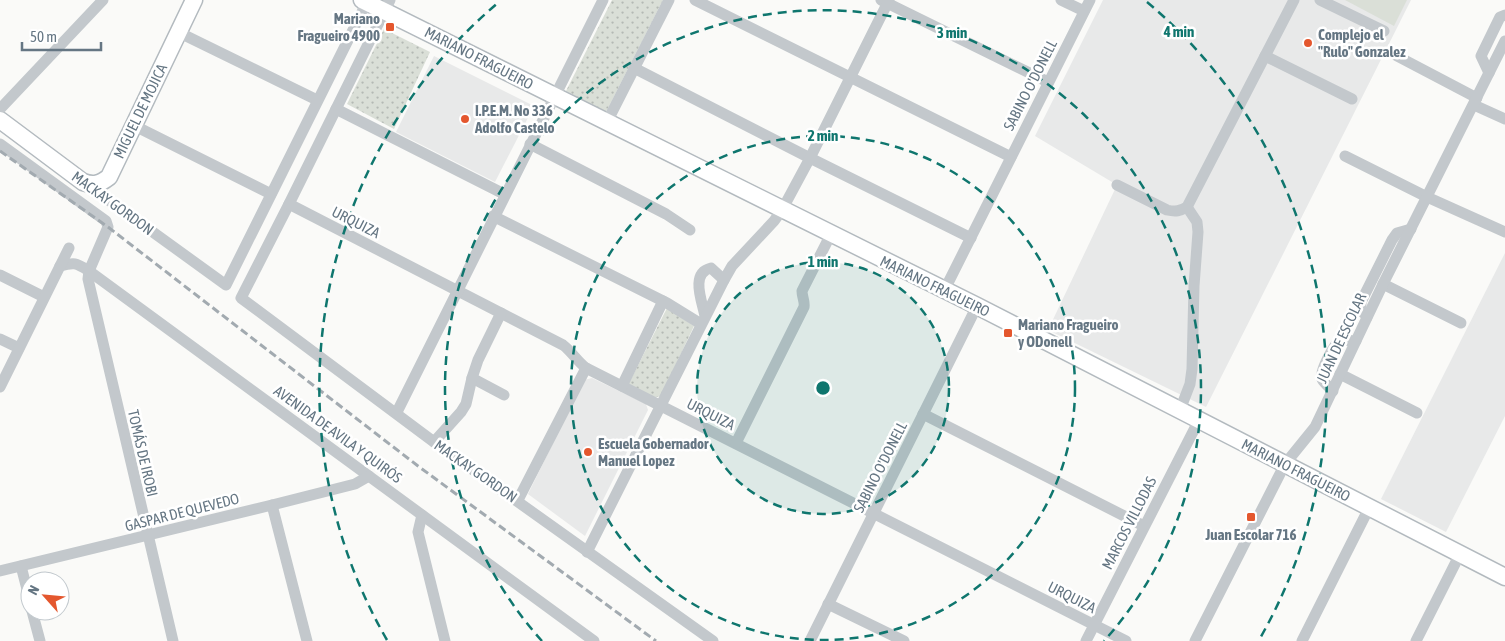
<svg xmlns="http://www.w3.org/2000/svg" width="1505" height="641" viewBox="0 0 1505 641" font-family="'Asap Condensed',sans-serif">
<defs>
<pattern id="park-dots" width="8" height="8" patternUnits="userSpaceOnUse" patternTransform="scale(1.25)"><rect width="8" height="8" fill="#dadfd7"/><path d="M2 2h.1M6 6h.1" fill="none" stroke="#b4b9b4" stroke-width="1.8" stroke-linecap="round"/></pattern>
</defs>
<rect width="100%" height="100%" fill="#fafaf8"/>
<g fill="#e8e9e9">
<path d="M 1103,0 L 1411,0 L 1206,407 L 1048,330 L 1117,185 L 1035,136 Z"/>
<path d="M 434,56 L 534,106 L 495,182 L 396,132 Z"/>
<path d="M 1505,253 L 1505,416 L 1446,532 L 1381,499 Z"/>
<path d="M 592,378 L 646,404 L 648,410 L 585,536 L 528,494 L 584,380 Z"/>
</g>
<path fill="#dadfd7" d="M 1345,0 L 1407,0 L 1394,26 Z"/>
<g fill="url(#park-dots)">
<path d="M 612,0 L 663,0 L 606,112 L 566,91 Z"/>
<path d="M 384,29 L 430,52 L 394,129 L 347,104 Z"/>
<path d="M 667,308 L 694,326 L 661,396 L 653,398 L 628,385 Z"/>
</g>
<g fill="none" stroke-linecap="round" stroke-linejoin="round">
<g stroke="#b3babf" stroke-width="19">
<g id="secondary">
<path d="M 362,0 L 977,306 L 1505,577"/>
<path d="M 0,120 L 83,182 C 94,186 100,184 109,177 L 194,0"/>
</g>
</g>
<g stroke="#c3c8cc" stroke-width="11">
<path d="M 390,0 L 289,204 L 241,298 L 434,442 L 713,641"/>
<path d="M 695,0 L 1011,157"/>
<path d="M 881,0 L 1048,82"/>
<path d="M 1061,0 L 1084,11"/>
<path d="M 1320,0 L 1384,31"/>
<path d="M 178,32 L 317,100"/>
<path d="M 1265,56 L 1352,99"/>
<path d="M 1397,56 L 1477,98"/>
<path d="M 634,68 L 810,158 L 971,238"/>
<path d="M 1489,73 L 1481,56 L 1500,17 L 1505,15"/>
<path d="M 1474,105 L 1505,119"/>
<path d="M 0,109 L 103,0"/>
<path d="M 336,109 L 504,194"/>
<path d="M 607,122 L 669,0"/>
<path d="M 133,125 L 271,194"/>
<path d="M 0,144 L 106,221 L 108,227 L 89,271 L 88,279 L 173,641"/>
<path d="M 530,144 L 666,214 L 690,230"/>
<path d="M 1345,156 L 1427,197 L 1505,232"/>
<path d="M 92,185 L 103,196 L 226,285 L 368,0"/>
<path d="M 1117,185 L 1167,210 C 1176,212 1180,211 1187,207 L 1294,0"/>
<path d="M 289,204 L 563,345 C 572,352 577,361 586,368 L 1126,641"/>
<path d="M 493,216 L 667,303 L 701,324"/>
<path d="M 60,266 C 75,262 76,263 89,271 L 594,641"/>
<path d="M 0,275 L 44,297"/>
<path d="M 1383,284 L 1461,323"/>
<path d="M 944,291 L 1090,0"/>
<path d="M 705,316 C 702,301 690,273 711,268 L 724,280"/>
<path d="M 1367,317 L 1361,310 L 1361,302 L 1392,240 L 1397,233 L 1411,229"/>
<path d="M 0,339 L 19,348"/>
<path d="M 1340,374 L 1417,413"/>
<path d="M 472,378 L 504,395"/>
<path d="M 622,386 L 663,301"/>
<path d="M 0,387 L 69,248"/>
<path d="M 1333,391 C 1329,387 1324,383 1322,379 C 1319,371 1334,345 1340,340 L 1356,341"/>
<path d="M 1180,410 L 1190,384 L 1192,369 L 1194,286 L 1198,232 L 1197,222 L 1187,207"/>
<path d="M 397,412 L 603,0"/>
<path d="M 923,414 L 1144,526"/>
<path d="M 434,442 L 461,412 L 466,404 L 472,378 L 478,360 L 501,313"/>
<path d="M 736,443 L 804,307 C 805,301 802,297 802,291 L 831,234"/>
<path d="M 518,500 L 586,368"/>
<path d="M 272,505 L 307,641"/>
<path d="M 422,515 L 418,532 L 445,641"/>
<path d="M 587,552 L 724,280 L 732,266 L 774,221 L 782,210 L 810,158 L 889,0"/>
<path d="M 21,566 L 30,601"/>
<path d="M 0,571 L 272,505 L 355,484 L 369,476"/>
<path d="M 828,604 L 904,641"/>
<path d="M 32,611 L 40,641"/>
<path d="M 810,641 L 977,306"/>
<path d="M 1086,641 L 1199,420"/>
<path d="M 1195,641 L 1285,464 L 1315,427 L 1383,284 L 1505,41"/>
<path d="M 1302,641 L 1369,508"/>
<path d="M 1416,641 L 1460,554"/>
</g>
<use href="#secondary" stroke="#fff" stroke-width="16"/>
<path stroke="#a2aab0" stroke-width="3" stroke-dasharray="8 4" stroke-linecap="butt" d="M 0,151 L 108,227 L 418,466 L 656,641"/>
</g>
<circle cx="823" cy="388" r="126" fill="#0f766e" fill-opacity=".12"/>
<g fill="none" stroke="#0f766e" stroke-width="2.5" stroke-dasharray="9 6">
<circle cx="823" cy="388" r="126"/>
<circle cx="823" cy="388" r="252"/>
<path d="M542 641A378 378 0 1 1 1104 641"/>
<path d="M387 640A504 504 0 0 1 499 2M1147 2A504 504 0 0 1 1259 640"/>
</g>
<g fill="#e4572e" stroke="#fff" stroke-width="2">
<rect x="385" y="22" width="10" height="10" rx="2.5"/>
<circle cx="1308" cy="43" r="5"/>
<circle cx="465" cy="119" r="5"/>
<rect x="1003" y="328" width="10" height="10" rx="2.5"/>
<circle cx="588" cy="452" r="5"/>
<rect x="1246" y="512" width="10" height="10" rx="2.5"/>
</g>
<g text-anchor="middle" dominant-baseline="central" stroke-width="5" stroke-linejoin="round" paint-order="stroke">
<g font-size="15" font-weight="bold" fill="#657683" stroke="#fff" text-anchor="start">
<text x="380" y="18" text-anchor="end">Mariano<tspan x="380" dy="17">Fragueiro 4900</tspan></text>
<text x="1318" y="34">Complejo el<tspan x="1318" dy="17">"Rulo" Gonzalez</tspan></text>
<text x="475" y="110">I.P.E.M. No 336<tspan x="475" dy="17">Adolfo Castelo</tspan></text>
<text x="1018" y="324">Mariano Fragueiro<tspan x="1018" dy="17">y ODonell</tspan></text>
<text x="598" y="443">Escuela Gobernador<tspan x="598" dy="17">Manuel Lopez</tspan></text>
<text x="1251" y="534" text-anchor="middle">Juan Escolar 716</text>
</g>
<g font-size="15" fill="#657683" stroke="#fff">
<text transform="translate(479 58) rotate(27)">MARIANO FRAGUEIRO</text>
<text transform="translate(1030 85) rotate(-63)">SABINO O'DONELL</text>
<text transform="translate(140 111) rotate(-64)">MIGUEL DE MOJICA</text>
<text transform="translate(113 203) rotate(36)">MACKAY GORDON</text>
<text transform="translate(356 222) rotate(27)">URQUIZA</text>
<text transform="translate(935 286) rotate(26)">MARIANO FRAGUEIRO</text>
<text transform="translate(1341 338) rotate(-65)">JUAN DE ESCOLAR</text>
<text transform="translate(711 414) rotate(27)">URQUIZA</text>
<text transform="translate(338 434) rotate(36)">AVENIDA DE AVILA Y QUIRÓS</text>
<text transform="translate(143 453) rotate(77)">TOMÁS DE IROBI</text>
<text transform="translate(880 467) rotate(-63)">SABINO O'DONELL</text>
<text transform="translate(1296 470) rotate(27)">MARIANO FRAGUEIRO</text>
<text transform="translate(476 471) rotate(35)">MACKAY GORDON</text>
<text transform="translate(182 512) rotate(-14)">GASPAR DE QUEVEDO</text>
<text transform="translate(1129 523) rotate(-63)">MARCOS VILLODAS</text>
<text transform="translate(1072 597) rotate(27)">URQUIZA</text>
</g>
</g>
<circle cx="823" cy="388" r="8" fill="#0f766e" stroke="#fff" stroke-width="2.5"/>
<g font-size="15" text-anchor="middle" font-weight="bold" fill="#0f766e" stroke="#fff" stroke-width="5" stroke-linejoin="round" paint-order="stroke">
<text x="1179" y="37">4 min</text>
<text x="952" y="38">3 min</text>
<text x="823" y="141">2 min</text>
<text x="823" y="267">1 min</text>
</g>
<g transform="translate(45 596) rotate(297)"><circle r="24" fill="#ffffff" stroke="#c1c8cd"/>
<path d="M0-4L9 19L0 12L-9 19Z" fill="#e4572e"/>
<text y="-8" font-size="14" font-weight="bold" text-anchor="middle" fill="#657683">N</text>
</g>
<path d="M22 42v8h79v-8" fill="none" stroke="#657683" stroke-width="2.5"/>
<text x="30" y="42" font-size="15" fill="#657683" stroke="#ffffff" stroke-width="4" paint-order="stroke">50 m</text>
</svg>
